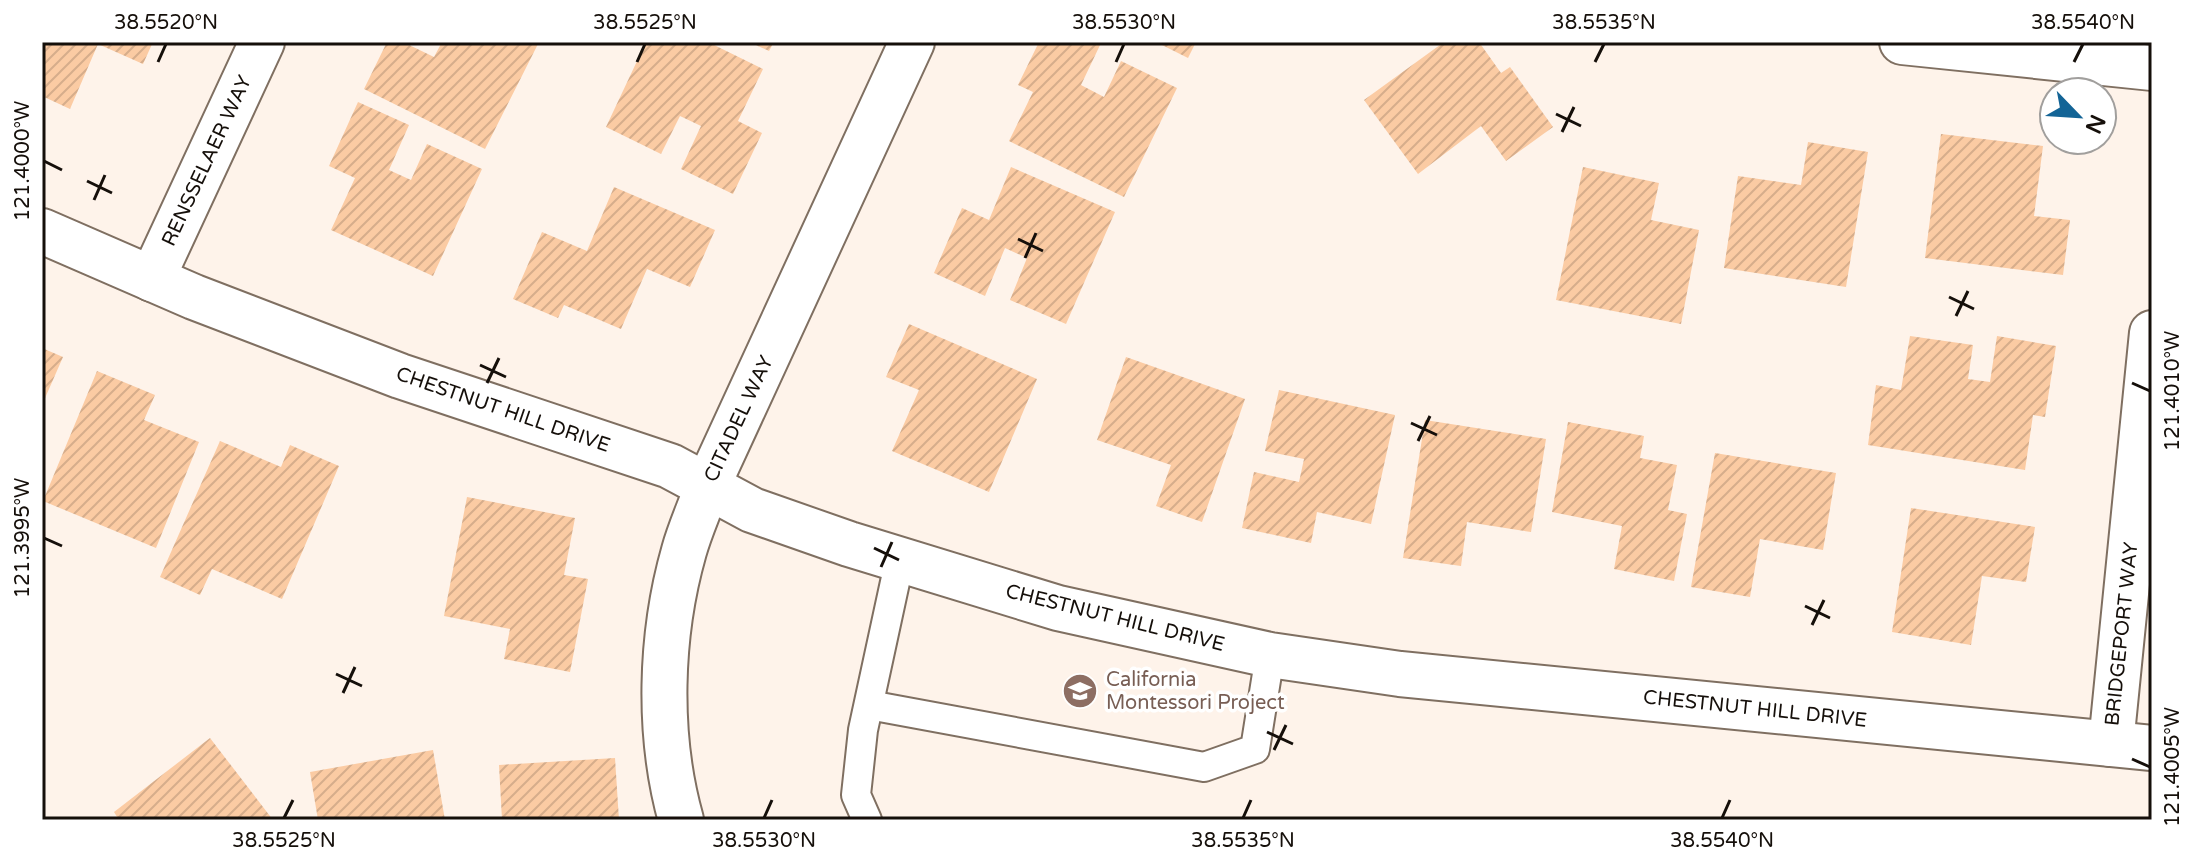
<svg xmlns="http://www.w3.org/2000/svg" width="2194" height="862" viewBox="0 0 2194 862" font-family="'Varela Round',sans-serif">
<defs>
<pattern id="building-hatch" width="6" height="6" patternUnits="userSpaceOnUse" patternTransform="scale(2)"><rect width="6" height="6" fill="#fbcba3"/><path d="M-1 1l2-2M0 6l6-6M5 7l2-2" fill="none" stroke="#d6ad8b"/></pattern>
</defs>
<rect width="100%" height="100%" fill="#fef3ea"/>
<g fill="url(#building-hatch)">
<path d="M 42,42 L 153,42 L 143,64 L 98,44 L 70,109 L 42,96 Z"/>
<path d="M 387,42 L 403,42 L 434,57 L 442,42 L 539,42 L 485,149 L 364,89 Z"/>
<path d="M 646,42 L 708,42 L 763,69 L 738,121 L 762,133 L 733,194 L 681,169 L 701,126 L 680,116 L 661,154 L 606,127 Z"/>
<path d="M 749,42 L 774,42 L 769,51 Z"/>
<path d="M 1039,42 L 1101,43 L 1081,85 L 1104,97 L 1121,61 L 1177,88 L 1124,197 L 1009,141 L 1033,92 L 1018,85 Z"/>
<path d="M 1156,42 L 1196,42 L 1188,58 Z"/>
<path d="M 1444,42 L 1479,42 L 1501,73 L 1510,67 L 1553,127 L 1506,161 L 1481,126 L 1418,174 L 1364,100 Z"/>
<path d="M 358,102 L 409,125 L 389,170 L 411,180 L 427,144 L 482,169 L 433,276 L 331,230 L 355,178 L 329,166 Z"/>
<path d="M 1941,134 L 2043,146 L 2034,216 L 2070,220 L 2063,275 L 1925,258 Z"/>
<path d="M 1808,142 L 1868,152 L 1846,287 L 1724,268 L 1738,176 L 1801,185 Z"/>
<path d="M 1011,167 L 1115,212 L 1066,324 L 1010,300 L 1027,258 L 1005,248 L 985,296 L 934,273 L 962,208 L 989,220 Z"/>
<path d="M 1583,167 L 1659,183 L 1651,220 L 1699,230 L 1681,324 L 1556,300 Z"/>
<path d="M 614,187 L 715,230 L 690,287 L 647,269 L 621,329 L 564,305 L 558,318 L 513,299 L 542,232 L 587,251 Z"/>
<path d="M 909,324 L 1037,379 L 989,492 L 892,451 L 919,390 L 886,377 Z"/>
<path d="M 1910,336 L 1973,345 L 1968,379 L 1990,382 L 1997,336 L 2056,346 L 2045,417 L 2033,415 L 2025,470 L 1868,445 L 1876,385 L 1901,390 Z"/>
<path d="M 42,348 L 63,357 L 42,405 Z"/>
<path d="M 1126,357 L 1245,399 L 1202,522 L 1156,506 L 1171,465 L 1097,440 Z"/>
<path d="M 97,371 L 155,395 L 144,420 L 199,442 L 156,548 L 43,501 Z"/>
<path d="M 1279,390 L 1395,415 L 1371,524 L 1317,512 L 1311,543 L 1242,528 L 1254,472 L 1299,482 L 1304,459 L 1265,451 Z"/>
<path d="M 1425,420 L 1546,439 L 1531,532 L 1467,522 L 1461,566 L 1403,558 Z"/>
<path d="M 1568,422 L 1644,436 L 1640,458 L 1677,465 L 1668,510 L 1687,514 L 1674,581 L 1614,569 L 1622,526 L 1552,512 Z"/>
<path d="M 220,441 L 281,467 L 290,445 L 339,466 L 282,599 L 212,569 L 200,595 L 160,577 Z"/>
<path d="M 1715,453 L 1836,473 L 1823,550 L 1760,539 L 1750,597 L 1691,587 Z"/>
<path d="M 467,497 L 575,518 L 564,575 L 588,579 L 570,672 L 504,659 L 510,629 L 444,616 Z"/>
<path d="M 1911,508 L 2035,527 L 2026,582 L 1982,576 L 1971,645 L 1892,632 Z"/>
<path d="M 210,738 L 273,820 L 119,820 L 114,812 Z"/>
<path d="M 433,750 L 445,820 L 318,820 L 310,772 Z"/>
<path d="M 615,758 L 619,820 L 502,820 L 499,765 Z"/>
</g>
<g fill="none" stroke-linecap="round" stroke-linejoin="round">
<g stroke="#7f6f61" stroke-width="32">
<g id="service">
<path d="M 869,705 L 1204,767 L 1255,749 L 1270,655"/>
<path d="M 867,820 L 856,795 L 863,730 L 900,559"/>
</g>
</g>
<g stroke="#7f6f61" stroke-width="48">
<g id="minor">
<path d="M 1902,42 L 2152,68"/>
<path d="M 42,231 L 194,297 L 400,376 L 670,466 L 752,510 L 849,544 L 1058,608 L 1270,655 L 1400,674 L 2152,748"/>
<path d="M 152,279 L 262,42"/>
<path d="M 2111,744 L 2152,333"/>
<path d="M 681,820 C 657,735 660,635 684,551 C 690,529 700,508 707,487 L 912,42"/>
</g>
</g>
<use href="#service" stroke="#fff" stroke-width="28"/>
<use href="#minor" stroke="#fff" stroke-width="44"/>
</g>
<path fill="none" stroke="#150f0a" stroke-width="3" d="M 158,62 L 166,44M 637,62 L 645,44M 1116,62 L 1124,44M 1595,62 L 1604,44M 2074,62 L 2083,44M 1556,114 L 1581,126M 1562,132 L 1574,107M 44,161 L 62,170M 87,181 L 112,193M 94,200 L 105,175M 1018,239 L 1043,251M 1025,258 L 1036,233M 1949,297 L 1974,309M 1956,316 L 1968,291M 480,365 L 506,377M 487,383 L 499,358M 2132,383 L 2150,391M 1411,423 L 1437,435M 1418,441 L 1430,416M 44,538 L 62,546M 874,548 L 899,560M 881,567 L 892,542M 1805,606 L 1830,618M 1812,625 L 1824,600M 336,674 L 362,686M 343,693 L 355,667M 1267,732 L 1293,744M 1274,750 L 1286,725M 2132,759 L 2150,767M 284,818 L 293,800M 764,818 L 772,800M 1243,818 L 1251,800M 1722,818 L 1730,800"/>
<defs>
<g id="school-disc" transform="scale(1.8)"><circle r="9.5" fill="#8d6e63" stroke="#fff"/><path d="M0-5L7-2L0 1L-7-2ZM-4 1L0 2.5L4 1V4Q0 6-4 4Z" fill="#fff"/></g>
</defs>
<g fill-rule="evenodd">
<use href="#school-disc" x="1080" y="691"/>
</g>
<g text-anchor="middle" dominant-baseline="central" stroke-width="7" stroke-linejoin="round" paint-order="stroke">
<g font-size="20" fill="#150f0a" stroke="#fff">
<text transform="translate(207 161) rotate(-65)">RENSSELAER WAY</text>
<text transform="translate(503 410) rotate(19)">CHESTNUT HILL DRIVE</text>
<text transform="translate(739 419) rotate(-65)">CITADEL WAY</text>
<text transform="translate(1115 618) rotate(14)">CHESTNUT HILL DRIVE</text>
<text transform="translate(2122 634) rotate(-84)">BRIDGEPORT WAY</text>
<text transform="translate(1755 709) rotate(6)">CHESTNUT HILL DRIVE</text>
</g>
<g font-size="20" fill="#785e54" stroke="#fff" text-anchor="start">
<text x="1106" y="680">California<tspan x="1106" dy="23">Montessori Project</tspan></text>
</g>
</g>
<rect width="2194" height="862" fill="none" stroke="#ffffff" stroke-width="88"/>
<g transform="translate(2078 116) rotate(115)"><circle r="38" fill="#ffffff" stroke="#a19f9d" stroke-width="2"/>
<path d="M0-6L14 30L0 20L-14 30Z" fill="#136496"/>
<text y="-12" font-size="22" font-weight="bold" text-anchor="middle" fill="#150f0a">N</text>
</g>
<rect x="44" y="44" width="2106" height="774" fill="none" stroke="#150f0a" stroke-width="3"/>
<g font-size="20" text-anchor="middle" fill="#150f0a">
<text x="166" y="29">38.5520°N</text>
<text x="645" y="29">38.5525°N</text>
<text x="1124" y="29">38.5530°N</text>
<text x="1604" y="29">38.5535°N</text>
<text x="2083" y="29">38.5540°N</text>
<text transform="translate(22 161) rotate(-90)" y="7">121.4000°W</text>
<text transform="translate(2172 391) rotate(-90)" y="7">121.4010°W</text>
<text transform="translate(22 538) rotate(-90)" y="7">121.3995°W</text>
<text transform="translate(2172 767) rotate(-90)" y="7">121.4005°W</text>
<text x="284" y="847">38.5525°N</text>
<text x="764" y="847">38.5530°N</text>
<text x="1243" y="847">38.5535°N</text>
<text x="1722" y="847">38.5540°N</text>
</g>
</svg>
